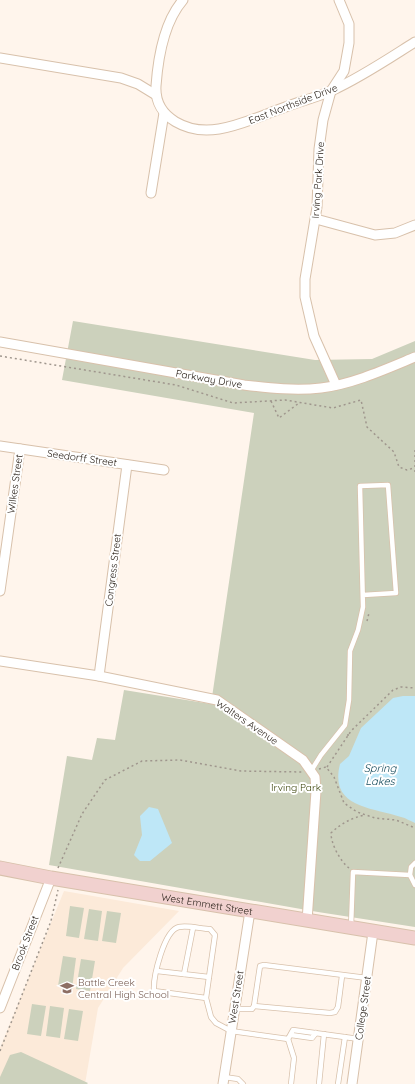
<svg xmlns="http://www.w3.org/2000/svg" width="415" height="1084" viewBox="0 0 415 1084" font-family="Quicksand,sans-serif">
<rect width="100%" height="100%" fill="#fff5ec"/>
<path fill="#fcead9" d="M 64,891 L 179,911 L 123,968 L 98,1008 L 85,1084 L 0,1084 L 0,1048 Z"/>
<g fill="#ccd1bc">
<path d="M 73,321 L 315,360 L 372,359 L 415,341 L 415,927 L 318,912 L 49,865 L 67,756 L 92,760 L 97,738 L 115,740 L 124,690 L 211,704 L 254,413 L 62,380 Z"/>
<path d="M 70,906 L 84,908 L 79,938 L 66,936 Z"/>
<path d="M 89,909 L 102,911 L 98,941 L 84,939 Z"/>
<path d="M 107,911 L 121,913 L 116,943 L 102,941 Z"/>
<path d="M 63,956 L 76,958 L 72,989 L 58,986 Z"/>
<path d="M 81,959 L 95,961 L 90,991 L 76,989 Z"/>
<path d="M 32,1004 L 46,1006 L 41,1036 L 27,1034 Z"/>
<path d="M 50,1006 L 64,1008 L 60,1038 L 46,1036 Z"/>
<path d="M 69,1009 L 83,1011 L 78,1041 L 64,1039 Z"/>
<path d="M 21,1052 L 88,1083 L 87,1084 L 0,1084 L 0,1077 L 10,1055 Z"/>
</g>
<g fill="#bee7f7">
<path d="M 403,696 L 415,696 L 415,823 C 410,821 406,818 401,817 C 372,807 329,808 340,764 L 349,756 L 361,728 L 393,698 Z"/>
<path d="M 149,807 L 158,809 L 172,843 L 150,861 L 140,861 L 134,855 L 142,835 L 140,816 Z"/>
</g>
<g fill="none" stroke-linecap="round" stroke-linejoin="round">
<g stroke="#d8c1ab" stroke-width="6">
<g id="lane">
<path d="M 311,771 L 321,755 L 345,725 L 349,700 L 350,651 L 358,630 L 363,607 L 360,486 L 388,485 L 396,593 L 363,595"/>
<path d="M 415,863 L 411,867 L 410,875 L 415,885"/>
<path d="M 351,927 L 353,872 L 410,875"/>
<path d="M 157,971 L 209,977"/>
<path d="M 184,974 L 193,928"/>
<path d="M 206,998 L 154,991 C 153,977 164,930 179,927 C 188,925 202,929 210,929 L 215,935 L 206,998 L 211,1017 L 216,1023 L 231,1031 L 288,1039 L 293,1030 L 359,1039"/>
<path d="M 254,1006 L 330,1013 L 335,1012 L 338,1007 L 342,976"/>
<path d="M 235,1009 L 252,1009 L 254,1006 L 260,966 L 264,965 L 367,978"/>
<path d="M 291,1035 L 312,1038 L 316,1033"/>
<path d="M 288,1039 L 294,1058 L 291,1084"/>
<path d="M 224,1077 L 238,1079 L 243,1084"/>
<path d="M 319,1084 L 324,1034"/>
<path d="M 338,1084 L 345,1037"/>
</g>
</g>
<g stroke="#d8c1ab" stroke-width="11">
<g id="street">
<path d="M 183,0 C 164,22 158,58 156,86 C 154,119 189,134 219,129 C 243,125 265,114 288,106 C 302,101 317,97 331,91 C 360,78 388,59 415,42"/>
<path d="M 0,58 L 121,78 L 138,84 L 156,95"/>
<path d="M 151,193 L 164,113"/>
<path d="M 316,219 L 375,235 L 395,233 L 415,225"/>
<path d="M 0,342 L 244,385 C 270,388 295,391 321,388 C 353,384 386,369 415,357"/>
<path d="M 336,385 L 314,336 L 305,297 L 305,279 L 317,207 L 319,149 L 323,120 L 331,91 L 344,71 L 349,43 L 349,24 L 339,0"/>
<path d="M 0,446 L 164,470"/>
<path d="M 0,591 L 20,449"/>
<path d="M 0,661 L 99,676 L 217,700 L 303,760 L 315,777 L 316,791 L 307,921"/>
<path d="M 99,676 L 127,465"/>
<path d="M 0,1008 L 51,878"/>
<path d="M 223,1084 L 250,911"/>
<path d="M 352,1084 L 373,932"/>
</g>
</g>
<g stroke="#d8c1ab" stroke-width="15">
<g id="secondary">
<path id="s1" d="M 0,868 L 51,878 L 415,938"/>
</g>
</g>
<g stroke="#9f968d" stroke-width="1.5" stroke-dasharray="2 3" stroke-linecap="butt">
<path d="M 0,356 L 176,385 L 233,403 L 285,400 L 333,408 L 361,400 L 367,427 L 394,452 L 399,467 L 407,470 L 414,468"/>
<path d="M 271,401 L 279,418 L 299,403"/>
<path d="M 415,450 L 415,472"/>
<path d="M 367,621 L 369,613"/>
<path d="M 348,736 L 348,732"/>
<path d="M 327,767 L 351,731 L 393,690 L 401,687 L 415,688"/>
<path d="M 319,769 L 326,767 L 334,777 L 344,803 L 357,812 L 375,818 L 396,820 L 415,828"/>
<path d="M 58,868 L 82,814 L 105,780 L 142,761 L 180,760 L 241,771 L 302,772"/>
<path d="M 349,868 C 340,861 331,844 331,833 C 342,823 351,818 365,815"/>
<path d="M 0,1051 L 51,921 L 58,890"/>
</g>
<use href="#lane" stroke="#fff" stroke-width="4.5"/>
<use href="#street" stroke="#fff" stroke-width="9"/>
<use href="#secondary" stroke="#f1d1cf" stroke-width="13"/>
</g>
<defs>
<g id="school-bare" transform="scale(1.08)"><path d="M0-5L7-2L0 1L-7-2ZM-4 1L0 2.5L4 1V4Q0 6-4 4Z" fill="#8d6e63" stroke="#fff" stroke-width="2.5" paint-order="stroke"/></g>
</defs>
<g fill-rule="evenodd">
<use href="#school-bare" x="67" y="988"/>
</g>
<g text-anchor="middle" dominant-baseline="central" stroke-width="4" stroke-linejoin="round" paint-order="stroke">
<g font-size="10" fill="#2a2119" stroke="#fff">
<text transform="translate(293 104) rotate(-21)">East Northside Drive</text>
<text transform="translate(318 180) rotate(-86)">Irving Park Drive</text>
<text transform="translate(209 379) rotate(10)">Parkway Drive</text>
<text transform="translate(82 458) rotate(8)">Seedorff Street</text>
<text transform="translate(15 484) rotate(-82)">Wilkes Street</text>
<text transform="translate(113 570) rotate(-83)">Congress Street</text>
<text transform="translate(247 722) rotate(34)">Walters Avenue</text>
<text stroke="none"><textPath href="#s1" startOffset="210">West Emmett Street</textPath></text>
<text transform="translate(25 943) rotate(-69)">Brook Street</text>
<text transform="translate(236 997) rotate(-81)">West Street</text>
<text transform="translate(363 1008) rotate(-82)">College Street</text>
</g>
<g font-size="10" fill="#394208" stroke="#fff">
<text x="296" y="787">Irving Park</text>
</g>
<g font-size="10" fill="#785e54" stroke="#fff" text-anchor="start">
<text x="78" y="982">Battle Creek<tspan x="78" dy="12">Central High School</tspan></text>
</g>
<g font-size="11" font-style="italic" fill="#164c5d" stroke="#fff">
<text x="380" y="768">Spring<tspan x="380" dy="13">Lakes</tspan></text>
</g>
</g>
</svg>
